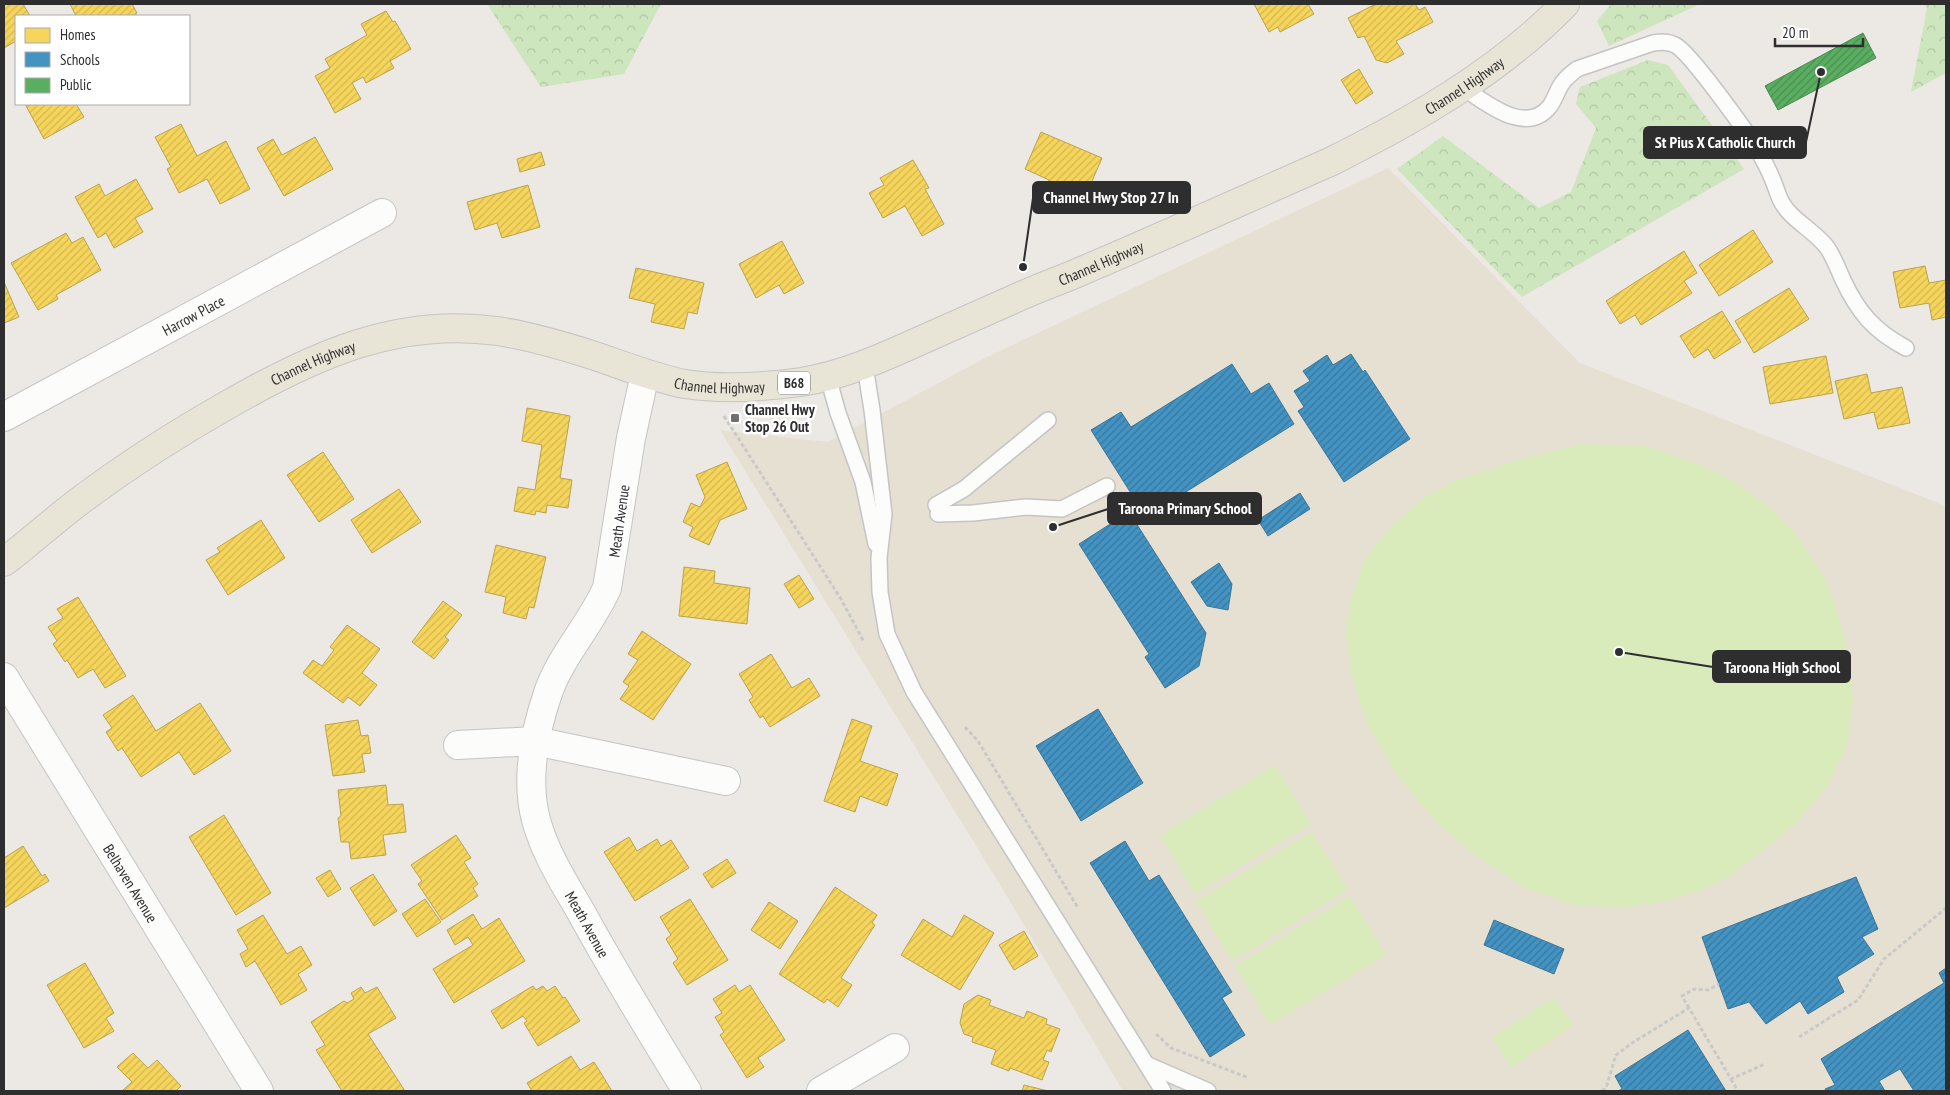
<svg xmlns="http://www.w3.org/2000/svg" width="1950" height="1095" viewBox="0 0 1950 1095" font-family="'PT Sans Narrow',sans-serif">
<defs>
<pattern id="forest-crowns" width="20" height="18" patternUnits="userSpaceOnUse" patternTransform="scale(1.25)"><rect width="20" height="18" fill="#cee6be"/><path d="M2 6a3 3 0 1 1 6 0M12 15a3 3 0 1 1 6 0" fill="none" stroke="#b1c6a4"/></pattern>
<pattern id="homes-hatch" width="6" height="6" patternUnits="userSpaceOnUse" patternTransform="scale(1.25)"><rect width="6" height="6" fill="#f6d55c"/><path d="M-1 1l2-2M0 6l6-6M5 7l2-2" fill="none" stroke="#d3b750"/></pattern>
<pattern id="schools-hatch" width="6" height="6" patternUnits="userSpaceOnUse" patternTransform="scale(1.25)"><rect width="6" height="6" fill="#4393c3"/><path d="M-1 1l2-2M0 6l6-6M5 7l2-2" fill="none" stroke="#38789f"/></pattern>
<pattern id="public-hatch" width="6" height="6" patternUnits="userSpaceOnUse" patternTransform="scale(1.25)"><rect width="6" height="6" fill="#5aae61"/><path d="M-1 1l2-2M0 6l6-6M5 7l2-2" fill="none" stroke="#4b8e50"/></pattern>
</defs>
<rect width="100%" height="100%" fill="#ece8e4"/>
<path fill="#e6e0d3" d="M 1388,168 L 1580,363 L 1946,506 L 1946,1091 L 1123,1091 L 1002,888 L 720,430 L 828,442 L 987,357 Z"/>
<g fill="url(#forest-crowns)">
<path d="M 487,4 L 661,4 L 624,74 L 541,87 Z"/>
<path d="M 1611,4 L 1700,4 L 1609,46 L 1597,21 Z"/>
<path d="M 1924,4 L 1946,4 L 1946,73 L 1911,92 L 1927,8 Z"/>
<path d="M 1648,60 L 1668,65 L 1744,169 L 1522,297 L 1397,169 L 1443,136 L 1539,208 L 1571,192 L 1596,128 L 1576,104 L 1580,87 Z"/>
</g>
<g fill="#d9eabb">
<path d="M 1582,444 L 1647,446 L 1698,464 L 1733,480 L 1767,505 L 1797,535 L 1824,576 L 1835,604 L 1846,643 L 1853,698 L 1847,746 L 1828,785 L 1796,824 L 1732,875 L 1696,893 L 1664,901 L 1626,907 L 1578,906 L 1527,889 L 1479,858 L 1436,822 L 1397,775 L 1367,725 L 1351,673 L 1346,634 L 1352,597 L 1364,561 L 1390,527 L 1425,497 L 1454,481 L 1515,461 Z"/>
<path d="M 1275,765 L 1311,824 L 1195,894 L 1160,835 Z"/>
<path d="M 1312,832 L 1348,890 L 1232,961 L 1196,901 Z"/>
<path d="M 1350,896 L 1386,955 L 1270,1025 L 1235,966 Z"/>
<path d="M 1554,998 L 1573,1025 L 1511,1068 L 1492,1037 Z"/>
</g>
<g fill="url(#homes-hatch)" stroke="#baa34e">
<path d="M 4,4 L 23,4 L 30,16 L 16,16 L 16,41 L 4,48 Z"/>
<path d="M 70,4 L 132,4 L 137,13 L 131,16 L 76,16 Z"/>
<path d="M 1254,4 L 1308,4 L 1314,14 L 1280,32 L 1278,27 L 1269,32 Z"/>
<path d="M 1376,4 L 1415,4 L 1419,10 L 1425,7 L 1433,22 L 1396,41 L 1404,54 L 1387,63 L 1376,60 L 1364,36 L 1358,38 L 1348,18 Z"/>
<path d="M 386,11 L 393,22 L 395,21 L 411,49 L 390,61 L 394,68 L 366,83 L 363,77 L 352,83 L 361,99 L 335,113 L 315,76 L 330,68 L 325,59 L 367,35 L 361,24 Z"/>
<path d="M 1359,69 L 1373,93 L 1356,104 L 1341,80 Z"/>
<path d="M 25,104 L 76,104 L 84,117 L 44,139 Z"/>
<path d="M 181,124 L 197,156 L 226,141 L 250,189 L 220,204 L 207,179 L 179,193 L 167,169 L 171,167 L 155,137 Z"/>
<path d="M 1041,132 L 1102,158 L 1086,195 L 1071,188 L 1068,194 L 1047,185 L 1049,180 L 1025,169 Z"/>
<path d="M 315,137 L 333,169 L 284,196 L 257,148 L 273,139 L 282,155 Z"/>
<path d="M 541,152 L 545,165 L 520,172 L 517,159 Z"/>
<path d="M 913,160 L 929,188 L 925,189 L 944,224 L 922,236 L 905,206 L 883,218 L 869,193 L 884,185 L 880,178 Z"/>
<path d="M 136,179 L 153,209 L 135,218 L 143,232 L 114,248 L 106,233 L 98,238 L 75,197 L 99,184 L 105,196 Z"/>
<path d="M 528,185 L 540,227 L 502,238 L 497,223 L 475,230 L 467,202 Z"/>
<path d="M 1753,230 L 1773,262 L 1719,296 L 1699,265 Z"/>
<path d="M 66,233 L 72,243 L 83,237 L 101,270 L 56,295 L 58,299 L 38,310 L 11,263 Z"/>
<path d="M 782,241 L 804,283 L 784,294 L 779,285 L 756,298 L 739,264 Z"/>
<path d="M 1684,251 L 1697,273 L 1684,281 L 1692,293 L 1641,325 L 1635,315 L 1620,324 L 1606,301 Z"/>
<path d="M 1925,266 L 1929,283 L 1946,280 L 1946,317 L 1932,320 L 1929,303 L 1900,308 L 1893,272 Z"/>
<path d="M 636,268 L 704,283 L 697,314 L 688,312 L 684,329 L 651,322 L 655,304 L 629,298 Z"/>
<path d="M 4,282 L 19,317 L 4,323 Z"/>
<path d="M 1789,288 L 1809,319 L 1754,353 L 1735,321 Z"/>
<path d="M 1722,311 L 1741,342 L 1714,359 L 1708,349 L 1694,358 L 1680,336 Z"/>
<path d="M 1826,356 L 1833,393 L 1770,404 L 1763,367 Z"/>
<path d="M 1867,374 L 1871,393 L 1902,387 L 1910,423 L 1878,429 L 1874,412 L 1844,419 L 1835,381 Z"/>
<path d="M 527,408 L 570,416 L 560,478 L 572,480 L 568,508 L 547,505 L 546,513 L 536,511 L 535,515 L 514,511 L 518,487 L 535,490 L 542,445 L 522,441 Z"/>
<path d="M 323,452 L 354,499 L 319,522 L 287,475 Z"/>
<path d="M 727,462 L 747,509 L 720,520 L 709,545 L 689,536 L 693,527 L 683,522 L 691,503 L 700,507 L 705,497 L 696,475 Z"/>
<path d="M 399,489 L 421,522 L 372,553 L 351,520 Z"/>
<path d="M 261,520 L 285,558 L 228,595 L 206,560 L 220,552 L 217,548 Z"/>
<path d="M 496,545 L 546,557 L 534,608 L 529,607 L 526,619 L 503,613 L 506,597 L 485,592 Z"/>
<path d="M 684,567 L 715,571 L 714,583 L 750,588 L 747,624 L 679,616 Z"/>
<path d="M 799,575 L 814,599 L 799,608 L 784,584 Z"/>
<path d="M 78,597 L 126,676 L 105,688 L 93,669 L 78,678 L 67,660 L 65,662 L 53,644 L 57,641 L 48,627 L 63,618 L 57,609 Z"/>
<path d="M 443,601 L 462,615 L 445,637 L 449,640 L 434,659 L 412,642 Z"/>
<path d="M 347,625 L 380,649 L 362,673 L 377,685 L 360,706 L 348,697 L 343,703 L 303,673 L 313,660 L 322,666 L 334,650 L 330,647 Z"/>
<path d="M 642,631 L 691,664 L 653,720 L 620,699 L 629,686 L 623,682 L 638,660 L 628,654 Z"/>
<path d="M 771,654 L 792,688 L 809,678 L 820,696 L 770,727 L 763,716 L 760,718 L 749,700 L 753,697 L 739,674 Z"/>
<path d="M 133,695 L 156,731 L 200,703 L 231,751 L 194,775 L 179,752 L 141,777 L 122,748 L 118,751 L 106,732 L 112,728 L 103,715 Z"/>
<path d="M 852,719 L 872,726 L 860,761 L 898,774 L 887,806 L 860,796 L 855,812 L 824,801 Z"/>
<path d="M 358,720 L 361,736 L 368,735 L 371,753 L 362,754 L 365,772 L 333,776 L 325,725 Z"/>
<path d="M 386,785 L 388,805 L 403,804 L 406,832 L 383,835 L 386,855 L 351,859 L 349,842 L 341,842 L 338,818 L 341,816 L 338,790 Z"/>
<path d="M 224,815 L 271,893 L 236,915 L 189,837 Z"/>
<path d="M 456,835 L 471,858 L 464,862 L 478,884 L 473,888 L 478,896 L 442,920 L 418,884 L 422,881 L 411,865 Z"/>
<path d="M 629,837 L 637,851 L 657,839 L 661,846 L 671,840 L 689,868 L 635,901 L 604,852 Z"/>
<path d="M 23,846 L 42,876 L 45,874 L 49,881 L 4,908 L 4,858 Z"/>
<path d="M 727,859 L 736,873 L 712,888 L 703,874 Z"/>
<path d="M 330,870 L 341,889 L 328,897 L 316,878 Z"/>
<path d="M 373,874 L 397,911 L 374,926 L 350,888 Z"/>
<path d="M 835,887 L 877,915 L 872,923 L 875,925 L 841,978 L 852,985 L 838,1007 L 827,999 L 824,1003 L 779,974 Z"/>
<path d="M 425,899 L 441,922 L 417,937 L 402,914 Z"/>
<path d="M 690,899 L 728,960 L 687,985 L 673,963 L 678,959 L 666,939 L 671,935 L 660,917 Z"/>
<path d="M 769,902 L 798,921 L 780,949 L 751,930 Z"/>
<path d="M 473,914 L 482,929 L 499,918 L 525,961 L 454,1003 L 433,969 L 473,945 L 468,937 L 455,945 L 447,930 Z"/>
<path d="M 263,915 L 287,954 L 301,946 L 312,965 L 298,974 L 307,990 L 281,1005 L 255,961 L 246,967 L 240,954 L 248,949 L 237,930 Z"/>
<path d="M 964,915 L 994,933 L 960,990 L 901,955 L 923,919 L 952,937 Z"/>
<path d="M 1024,931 L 1038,956 L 1014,970 L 999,945 Z"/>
<path d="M 85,963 L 114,1013 L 106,1018 L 114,1031 L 84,1048 L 47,985 Z"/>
<path d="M 735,985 L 739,992 L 750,985 L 785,1040 L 758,1058 L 764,1067 L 747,1078 L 720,1035 L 724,1032 L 715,1017 L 722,1013 L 713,999 Z"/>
<path d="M 533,986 L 536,990 L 543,986 L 547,991 L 555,986 L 563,998 L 565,997 L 580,1021 L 538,1046 L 524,1023 L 527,1021 L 523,1016 L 502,1029 L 491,1011 Z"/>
<path d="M 361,987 L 365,993 L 377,987 L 396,1018 L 368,1034 L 405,1091 L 342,1091 L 316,1050 L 325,1045 L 311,1022 L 344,1001 L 347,1003 L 354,999 L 351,993 Z"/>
<path d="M 978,995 L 991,1000 L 989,1005 L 1024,1018 L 1027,1011 L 1047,1019 L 1046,1024 L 1060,1029 L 1051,1052 L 1047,1050 L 1043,1060 L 1049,1062 L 1042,1080 L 1010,1068 L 1009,1071 L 991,1064 L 996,1050 L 972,1042 L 973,1037 L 964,1034 L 960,1023 L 964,1004 Z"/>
<path d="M 133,1053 L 148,1068 L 157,1060 L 181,1086 L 176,1091 L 122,1091 L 132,1082 L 117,1067 Z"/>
<path d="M 571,1056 L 580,1070 L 594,1062 L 612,1091 L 532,1091 L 527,1083 Z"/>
<path d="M 1024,1085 L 1048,1091 L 1022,1091 Z"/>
</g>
<g fill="url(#schools-hatch)" stroke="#3d7596">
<path d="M 1351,354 L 1363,372 L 1365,370 L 1410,439 L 1344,482 L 1298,411 L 1304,407 L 1294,391 L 1310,381 L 1303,371 L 1327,355 L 1333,365 Z"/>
<path d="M 1232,364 L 1251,394 L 1269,383 L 1294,424 L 1146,517 L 1091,430 L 1121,412 L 1131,427 Z"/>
<path d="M 1300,493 L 1310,509 L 1268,536 L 1258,520 Z"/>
<path d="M 1129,512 L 1206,633 L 1199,666 L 1165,688 L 1145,657 L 1149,654 L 1079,544 Z"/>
<path d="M 1219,563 L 1232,584 L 1228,610 L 1207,606 L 1191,582 Z"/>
<path d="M 1098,709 L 1143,783 L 1081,821 L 1036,746 Z"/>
<path d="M 1125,841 L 1149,881 L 1159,875 L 1232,992 L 1222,998 L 1245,1035 L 1210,1057 L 1090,863 Z"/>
<path d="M 1856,877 L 1878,929 L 1862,937 L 1874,954 L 1837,977 L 1844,992 L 1808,1014 L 1800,1001 L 1766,1024 L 1749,1002 L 1728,1009 L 1702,937 Z"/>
<path d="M 1494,920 L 1564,949 L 1554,974 L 1484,945 Z"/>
<path d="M 1946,968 L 1946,1091 L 1914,1091 L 1900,1069 L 1879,1081 L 1885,1091 L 1826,1091 L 1825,1089 L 1835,1085 L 1821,1059 L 1944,983 L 1939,973 Z"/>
<path d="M 1688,1030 L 1726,1091 L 1618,1091 L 1622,1089 L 1615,1076 Z"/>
</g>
<path fill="url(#public-hatch)" stroke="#4d8852" d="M 1863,33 L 1876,58 L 1778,110 L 1765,86 Z"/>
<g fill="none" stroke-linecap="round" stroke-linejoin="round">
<g stroke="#c5c4c5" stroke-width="18">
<g id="lane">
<path d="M 1462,87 C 1485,102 1526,137 1550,106 C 1555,99 1557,91 1561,85 C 1565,78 1571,74 1577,69 L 1653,43 C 1660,42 1668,41 1675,45 C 1690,52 1749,135 1759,152 C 1763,160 1768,168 1771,176 C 1775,184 1777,193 1781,201 C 1790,219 1812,229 1826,246 C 1833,255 1838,269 1843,280 C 1858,312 1874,331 1906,348"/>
<path d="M 865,366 L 872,410 L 884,514 L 879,558 L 880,592 L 887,634 L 914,692 L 1163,1091"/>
<path d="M 828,377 L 838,413 L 863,482 L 876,544"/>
<path d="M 936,505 L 964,489 L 1048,420"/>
<path d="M 938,514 L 973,513 L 1026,507 L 1062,509 L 1107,486"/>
<path d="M 1148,1065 L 1208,1091"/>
</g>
</g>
<g stroke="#c5c4c5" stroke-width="30">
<g id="street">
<path id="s1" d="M 645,374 L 631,438 L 607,588 C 591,624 563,653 549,690 C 535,730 525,778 536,820 C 545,853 564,883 581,912 C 614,973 651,1032 687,1091"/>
<path id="s2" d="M 4,417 L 382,213"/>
<path id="s3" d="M 4,677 L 259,1091"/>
<path d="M 458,745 L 535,741 L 726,781"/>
<path d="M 821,1091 L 895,1048"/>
</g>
</g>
<g stroke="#c6c5c4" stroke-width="30">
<g id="primary">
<path id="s4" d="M 4,562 C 29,543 52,522 77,503 C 126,466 176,434 229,404 C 313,356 397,317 497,331 C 530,336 564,346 595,356 C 625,366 654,378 685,384 C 723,390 764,387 801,382 C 845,375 884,357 924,339 C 957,324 990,310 1023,295 C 1043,286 1064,279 1084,270 C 1166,235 1248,198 1330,162 C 1414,120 1499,72 1565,4"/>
</g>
</g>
<g stroke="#c9c9c8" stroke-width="3" stroke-dasharray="4 2.5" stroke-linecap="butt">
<path d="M 724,416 L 841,599 L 864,642"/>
<path d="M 965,727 L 978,741 L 1078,908"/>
<path d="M 1689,1008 L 1682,996 L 1694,989 L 1708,990 L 1719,984"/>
<path d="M 1156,1034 L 1171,1048 L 1249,1078"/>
<path d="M 1799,1037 L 1858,1000 L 1884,959 L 1946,908"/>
<path d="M 1731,1079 L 1738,1091"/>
<path d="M 1602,1091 L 1606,1088 L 1616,1055 L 1632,1043 L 1689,1008 L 1731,1079 L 1765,1064"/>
</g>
<use href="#lane" stroke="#fcfcfb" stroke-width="15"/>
<use href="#street" stroke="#fcfcfb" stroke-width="28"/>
<use href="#primary" stroke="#e8e4d6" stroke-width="28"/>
</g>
<rect fill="#706f6e" stroke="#fff" stroke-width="2" x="730" y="413" width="10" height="10" rx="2.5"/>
<g text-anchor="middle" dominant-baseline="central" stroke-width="5" stroke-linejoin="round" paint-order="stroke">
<rect fill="#fff" stroke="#6d6d6d" stroke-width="1" x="778" y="371.5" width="32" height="23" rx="4"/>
<g font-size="14" font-weight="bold" fill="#2e2e2e">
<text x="794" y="383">B68</text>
</g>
<g font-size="15" fill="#2e2e2e" stroke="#fff">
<text stroke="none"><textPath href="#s4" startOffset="1599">Channel Highway</textPath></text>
<text stroke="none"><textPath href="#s4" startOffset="1194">Channel Highway</textPath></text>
<text stroke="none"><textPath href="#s2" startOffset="215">Harrow Place</textPath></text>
<text stroke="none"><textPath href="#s4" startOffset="369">Channel Highway</textPath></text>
<text stroke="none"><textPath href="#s4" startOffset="789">Channel Highway</textPath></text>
<text transform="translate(619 521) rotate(-82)">Meath Avenue</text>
<text stroke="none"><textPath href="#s3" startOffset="242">Belhaven Avenue</textPath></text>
<text stroke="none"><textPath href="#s1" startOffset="584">Meath Avenue</textPath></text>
</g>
<g font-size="15" font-weight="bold" fill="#2e2e2e" stroke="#fff" text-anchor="start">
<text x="745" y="409">Channel Hwy<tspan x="745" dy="17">Stop 26 Out</tspan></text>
</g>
</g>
<path fill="none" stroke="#2e2e2e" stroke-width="2" d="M1821 72L1806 142M1023 267L1033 198M1053 527L1108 509M1619 652L1713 667"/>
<g fill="#2e2e2e" stroke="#fff" stroke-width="2">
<circle cx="1821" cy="72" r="5"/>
<circle cx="1023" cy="267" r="5"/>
<circle cx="1053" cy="527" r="5"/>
<circle cx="1619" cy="652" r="5"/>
</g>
<g fill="#2e2e2e" stroke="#2e2e2e" stroke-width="2">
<rect x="1644" y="127" width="162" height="31" rx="5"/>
<rect x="1033" y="182" width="157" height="31" rx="5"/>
<rect x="1108" y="493" width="153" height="31" rx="5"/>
<rect x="1713" y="651" width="137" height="31" rx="5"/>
</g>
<g font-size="16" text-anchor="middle" font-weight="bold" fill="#fff">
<text x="1725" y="148">St Pius X Catholic Church</text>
<text x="1111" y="203">Channel Hwy Stop 27 In</text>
<text x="1185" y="514">Taroona Primary School</text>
<text x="1782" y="673">Taroona High School</text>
</g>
<rect width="1950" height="1095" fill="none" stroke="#2e2e2e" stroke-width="10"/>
<rect x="15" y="15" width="175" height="90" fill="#ffffff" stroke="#ababab"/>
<rect x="25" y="28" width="25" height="15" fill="#f6d55c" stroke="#ababab"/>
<text x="60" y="40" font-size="15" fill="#2e2e2e">Homes</text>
<rect x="25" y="52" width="25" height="15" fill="#4393c3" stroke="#ababab"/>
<text x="60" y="65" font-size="15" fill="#2e2e2e">Schools</text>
<rect x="25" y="78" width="25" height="15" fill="#5aae61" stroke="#ababab"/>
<text x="60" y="90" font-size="15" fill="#2e2e2e">Public</text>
<path d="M1775 38v8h88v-8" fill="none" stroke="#2e2e2e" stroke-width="2.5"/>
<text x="1782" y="38" font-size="15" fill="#2e2e2e" stroke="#ffffff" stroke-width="4" paint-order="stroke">20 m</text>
</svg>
